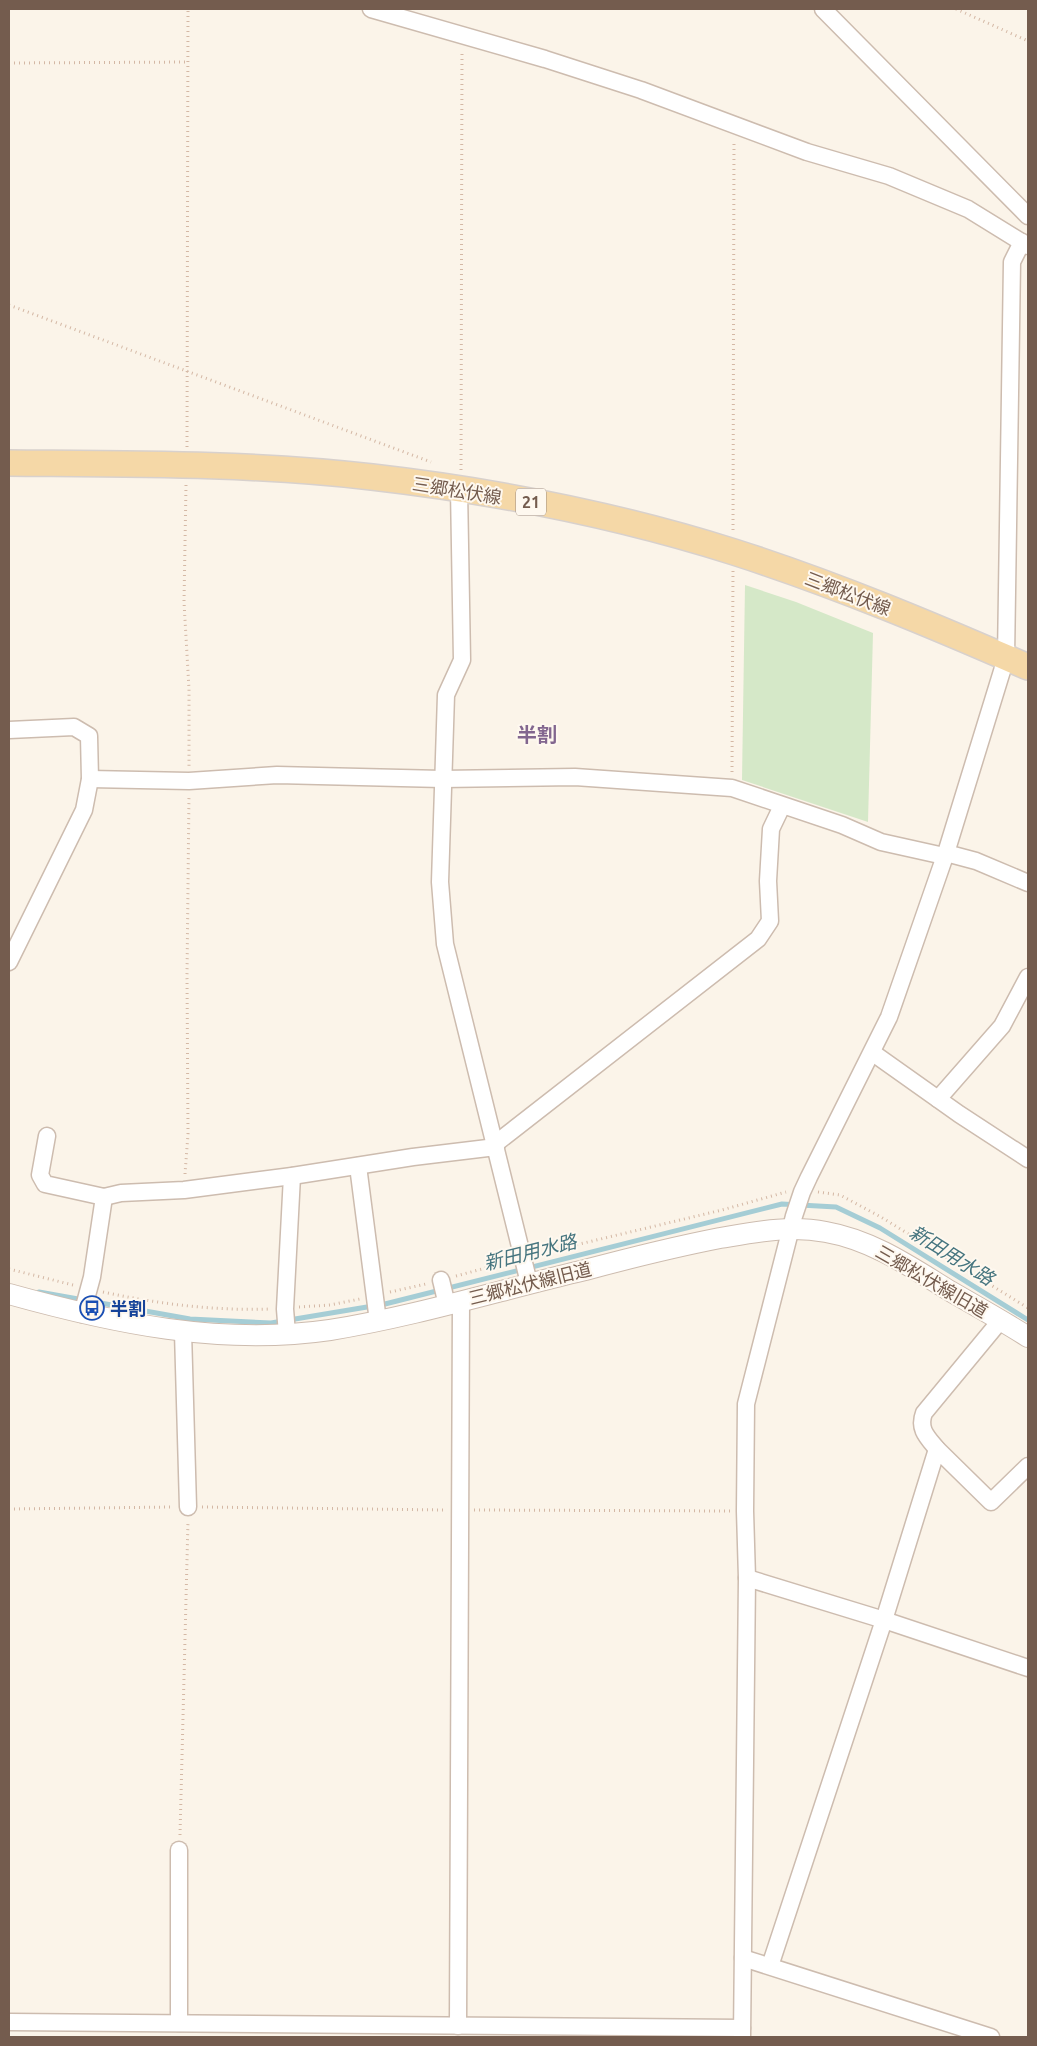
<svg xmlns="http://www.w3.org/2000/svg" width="1037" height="2046" viewBox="0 0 1037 2046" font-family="Ubuntu,'Noto Sans JP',sans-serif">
<rect width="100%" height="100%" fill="#fbf4e9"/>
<path fill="#d5e8c8" d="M 745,585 L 796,602 L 873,633 L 868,822 L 742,780 Z"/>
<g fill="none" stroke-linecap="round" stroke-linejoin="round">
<path stroke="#a5cdd5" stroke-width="5" d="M 39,1292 L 190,1319 L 271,1323 L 385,1304 L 782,1204 L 836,1207 L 880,1228 L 1028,1320"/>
<g stroke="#cdbcaf" stroke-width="19">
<g id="minor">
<path d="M 371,9 L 545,59 L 641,90 L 807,152 L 889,176 L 968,209 L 1028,246"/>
<path d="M 823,9 L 1028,216"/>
<path d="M 459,489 L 462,660 L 446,695 L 440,882 L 445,944 L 529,1283"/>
<path d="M 9,730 L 74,727 L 89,736 L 90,779 L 84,810 L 9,962"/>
<path d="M 90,779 L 189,781 L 277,775 L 442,779 L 575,777 L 732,788 L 842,825 L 881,842 L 944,856"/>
<path d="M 946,853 L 976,861 L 1028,883"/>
<path d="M 873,1053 L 959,1114 L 1028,1159"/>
<path d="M 938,1099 L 1002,1026 L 1028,977"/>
<path d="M 47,1136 L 40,1175 L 45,1184 L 104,1197 L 121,1193 L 184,1190 L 292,1176 L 413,1157 L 496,1147"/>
<path d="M 495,1144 L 758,939 L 770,921 L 768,881 L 771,829 L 782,806"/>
<path d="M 358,1166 L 378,1321"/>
<path d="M 441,1280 L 447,1305"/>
<path d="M 82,1314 L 92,1277 L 104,1197"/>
<path d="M 183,1332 L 188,1507"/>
<path d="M 287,1334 L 285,1309 L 292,1176"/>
<path d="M 937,1449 C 927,1437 918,1429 924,1413 L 1000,1321"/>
<path d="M 747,1578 L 884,1620 L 1028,1668"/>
<path d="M 743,1958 L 991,2037"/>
<path d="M 770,1966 L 884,1620 L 937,1449 L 991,1502 L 1028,1466"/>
<path d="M 9,2022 L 742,2028"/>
<path d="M 179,2023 L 179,1850"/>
<path d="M 458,2026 L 461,1301"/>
<path d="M 742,2037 L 747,1578 L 745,1511 L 746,1404 L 794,1216 L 802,1192 L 809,1177 L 889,1017 L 946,853 L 1006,658 L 1012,262 L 1022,242"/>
</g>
</g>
<g stroke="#cdbcaf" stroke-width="22">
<path id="tertiary" d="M 9,1294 C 113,1323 221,1346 330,1330 C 416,1316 500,1290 585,1270 C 630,1258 674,1247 720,1238 C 756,1232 789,1225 826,1232 C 872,1240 911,1267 950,1291 C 976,1306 1003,1321 1028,1337"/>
</g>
<g stroke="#d8d1cd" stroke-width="28">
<path id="primary" d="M 9,463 C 130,464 252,463 372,477 C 494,491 617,515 734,552 C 834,584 932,625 1028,667"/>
</g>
<g stroke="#d4b8a5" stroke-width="3" stroke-dasharray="1 4" stroke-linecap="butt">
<path d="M 956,9 L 1028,41"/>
<path d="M 9,63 L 188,62"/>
<path d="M 9,305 L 431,462"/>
<path d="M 187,447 L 188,9"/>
<path d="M 461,470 L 462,51"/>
<path d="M 186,485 L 184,602 L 189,689 L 189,767"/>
<path d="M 733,530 L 734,141"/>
<path d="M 732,772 L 733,571"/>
<path d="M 185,1174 L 188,1134 L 187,976 L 189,795"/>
<path d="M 818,1192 L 840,1195 L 881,1217 L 1028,1308"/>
<path d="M 538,1254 L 722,1210 L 786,1192"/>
<path d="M 9,1269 L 73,1285"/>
<path d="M 456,1276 L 508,1262"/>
<path d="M 103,1292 C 159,1304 214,1311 271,1309"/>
<path d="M 390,1292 L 426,1284"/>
<path d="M 299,1307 L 330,1305 L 360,1299"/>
<path d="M 202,1507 L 446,1510"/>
<path d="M 9,1509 L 173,1507"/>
<path d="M 474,1510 L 731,1511"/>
<path d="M 180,1835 L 188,1521"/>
</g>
<use href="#minor" stroke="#fff" stroke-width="16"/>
<use href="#tertiary" stroke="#fff" stroke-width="20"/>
<use href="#primary" stroke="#f5d8a7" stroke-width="25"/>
</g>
<defs>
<g id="bus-ring" transform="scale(1.25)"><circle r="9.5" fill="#fef8ef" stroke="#1a4fb4" stroke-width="1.5"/><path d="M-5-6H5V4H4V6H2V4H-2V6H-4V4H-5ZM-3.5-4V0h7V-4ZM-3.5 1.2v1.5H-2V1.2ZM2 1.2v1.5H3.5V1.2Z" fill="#1a4fb4"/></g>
</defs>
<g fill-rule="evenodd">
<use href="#bus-ring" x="92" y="1308"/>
</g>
<g text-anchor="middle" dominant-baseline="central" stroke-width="4" stroke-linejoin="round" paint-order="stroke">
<rect fill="#fef8ef" stroke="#9d8b7e" stroke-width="1" x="516" y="488.5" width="30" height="27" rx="4"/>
<g font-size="16" font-weight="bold" fill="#745c4e">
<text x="531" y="502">21</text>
</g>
<g font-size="18" fill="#745c4e" stroke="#fef8ef">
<text transform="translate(457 490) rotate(9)">三郷松伏線</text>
<text transform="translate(848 593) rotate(21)">三郷松伏線</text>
<text transform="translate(932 1281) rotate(30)">三郷松伏線旧道</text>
<text transform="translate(530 1283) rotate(-14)">三郷松伏線旧道</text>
</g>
<g font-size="18" font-weight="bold" fill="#164399" stroke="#fef8ef" text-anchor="start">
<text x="110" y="1308">半割</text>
</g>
<g font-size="19" font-style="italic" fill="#46757f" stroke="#fef8ef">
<text transform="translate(530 1252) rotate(-14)">新田用水路</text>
<text transform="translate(952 1255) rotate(32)">新田用水路</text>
</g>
<g font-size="20" font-weight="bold" fill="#82668f" stroke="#fef8ef">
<text x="537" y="734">半割</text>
</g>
</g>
<rect width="1037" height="2046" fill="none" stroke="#745c4e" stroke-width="20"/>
</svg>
